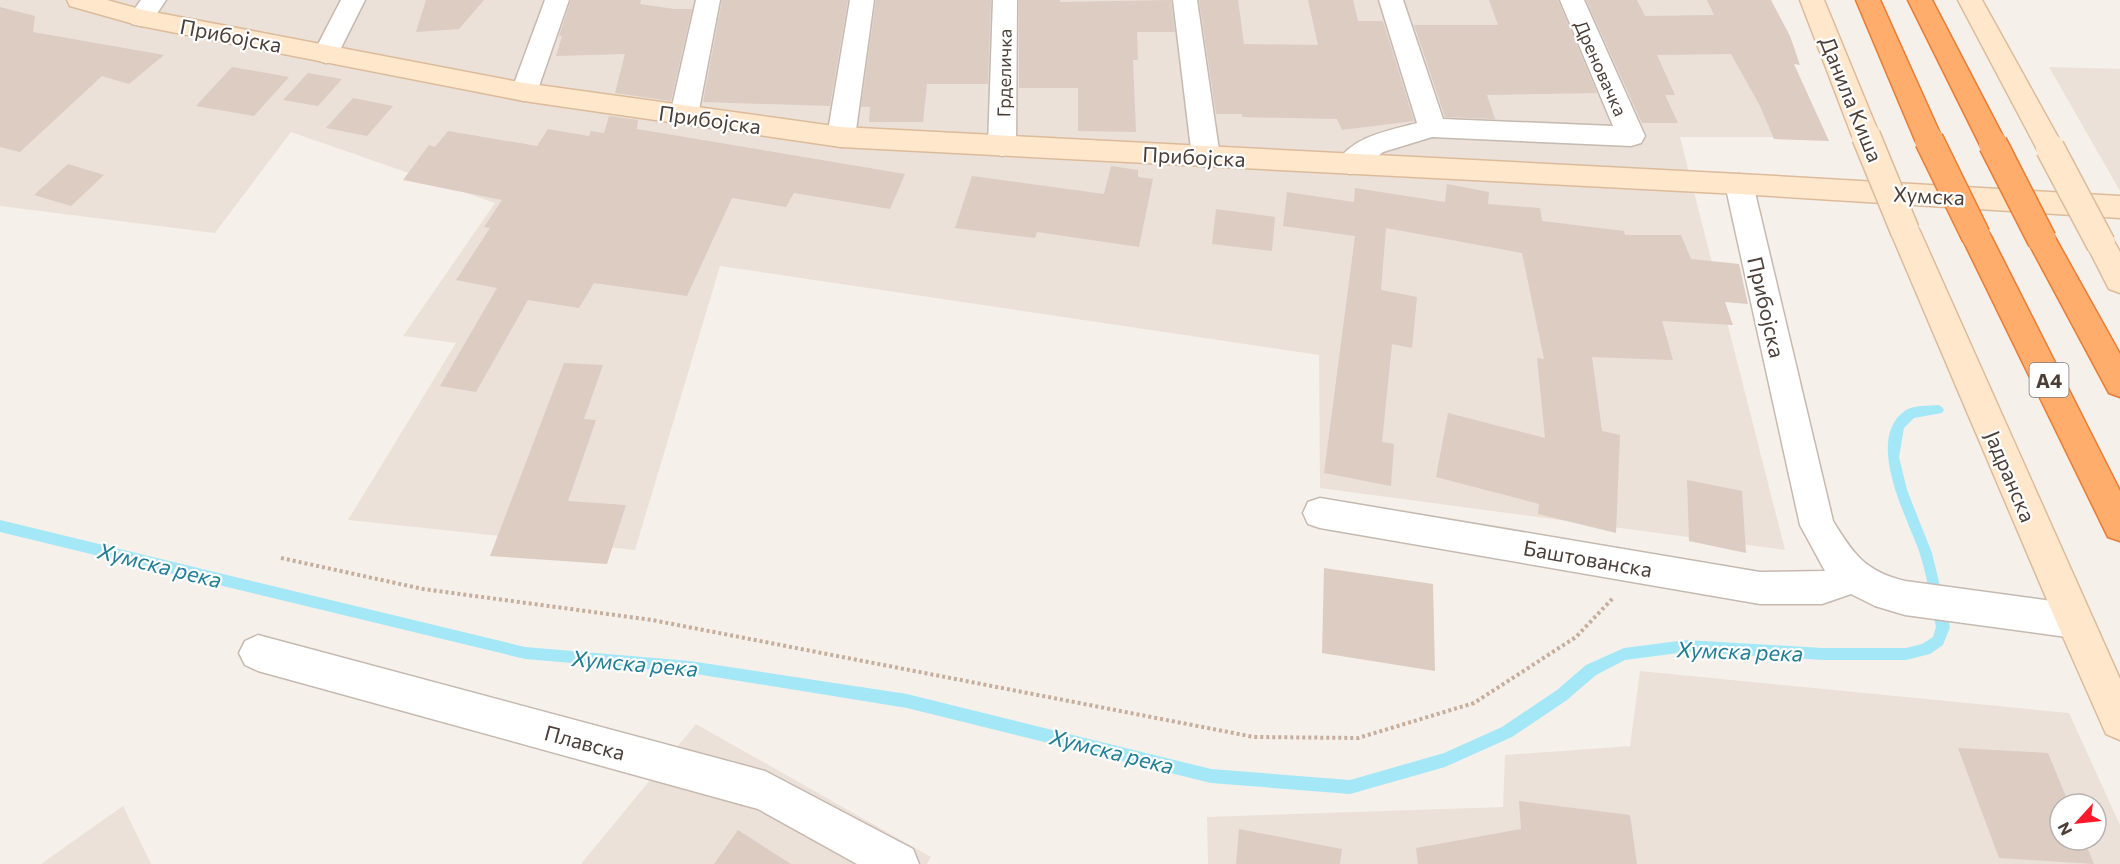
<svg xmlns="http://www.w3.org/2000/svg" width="2120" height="864" viewBox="0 0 2120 864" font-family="Commissioner,sans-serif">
<rect width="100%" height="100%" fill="#f6f0eb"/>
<g fill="#ebe1d8" fill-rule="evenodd">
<path d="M 0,0 L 1762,0 L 1823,137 L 1680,137 L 1785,550 L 1320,488 L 1319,355 L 720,266 L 635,550 L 348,520 L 456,343 L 403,336 L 495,203 L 291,132 L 215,233 L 0,206 Z"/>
<path d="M 2049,67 L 2120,69 L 2120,191 Z"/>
<path d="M 1640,671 L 2069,713 L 2120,825 L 2120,864 L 1208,864 L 1207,817 L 1503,807 L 1505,755 L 1630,746 ZM 2060,804 L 2096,804 L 2096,840 L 2060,840 Z"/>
<path d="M 696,724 L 931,857 L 927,864 L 581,864 Z"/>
<path d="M 123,806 L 151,864 L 41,864 Z"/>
</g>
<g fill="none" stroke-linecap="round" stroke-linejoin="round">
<path fill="#a4e7f6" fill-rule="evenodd" d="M 1938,405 L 1942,407 L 1944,410 L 1942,413 L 1914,418 L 1904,428 L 1899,457 L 1907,490 L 1932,553 L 1950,627 L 1943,645 L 1930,654 L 1906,660 L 1823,660 L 1686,652 L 1625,660 L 1596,675 L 1567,700 L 1512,737 L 1445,767 L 1350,794 L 1211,783 L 907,708 L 690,673 L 525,659 L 0,532 L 0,520 L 525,647 L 690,661 L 907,694 L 1211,769 L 1350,780 L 1444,753 L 1502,727 L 1557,690 L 1586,665 L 1624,648 L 1686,640 L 1823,648 L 1906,648 L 1922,644 L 1933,637 L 1936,627 C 1931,602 1927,575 1919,551 C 1906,515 1864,438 1906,410 C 1914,405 1929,406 1938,405 Z"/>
</g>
<g fill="#dcccc2">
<path d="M 426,0 L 484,0 L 459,29 L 416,32 Z"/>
<path d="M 571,0 L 641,0 L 640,4 L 674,9 L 692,9 L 671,101 L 615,93 L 625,54 L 556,56 L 562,36 L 559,36 Z"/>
<path d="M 722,0 L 848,0 L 830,106 L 703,102 Z"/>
<path d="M 876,0 L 991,0 L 988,84 L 927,84 L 923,122 L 869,122 L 870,107 L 861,107 Z"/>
<path d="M 1019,0 L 1060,0 L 1060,2 L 1171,0 L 1175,32 L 1137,32 L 1138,60 L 1133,60 L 1136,132 L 1078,131 L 1078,88 L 1019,88 Z"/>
<path d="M 1199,0 L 1238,0 L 1244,44 L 1318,45 L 1308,0 L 1353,0 L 1358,21 L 1383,21 L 1414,121 L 1342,130 L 1337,119 L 1242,117 L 1242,114 L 1216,114 Z"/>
<path d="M 1489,0 L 1558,0 L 1597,93 L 1487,95 L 1495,119 L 1445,117 L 1414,25 L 1498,25 Z"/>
<path d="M 1586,0 L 1637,0 L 1645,16 L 1714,15 L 1707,0 L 1771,0 L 1790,36 L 1800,65 L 1794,64 L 1829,141 L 1774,139 L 1760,106 L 1731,54 L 1657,55 L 1675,95 L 1665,95 L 1678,123 L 1642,123 Z"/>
<path d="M 0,7 L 35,16 L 33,32 L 164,55 L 129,84 L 102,76 L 20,152 L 0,147 Z"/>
<path d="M 232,67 L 289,77 L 254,116 L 196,106 Z"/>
<path d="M 308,73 L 342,79 L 318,106 L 283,100 Z"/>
<path d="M 353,98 L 393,106 L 367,136 L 326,128 Z"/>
<path d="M 609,116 L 638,120 L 637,129 L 905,174 L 890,209 L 794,193 L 786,207 L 732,198 L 687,296 L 594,283 L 579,308 L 528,300 L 476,392 L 440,386 L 497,288 L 456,280 L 490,228 L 484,227 L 502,200 L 403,180 L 429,145 L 435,147 L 448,131 L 537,146 L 548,129 L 589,136 L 591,131 L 604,133 Z"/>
<path d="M 68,164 L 104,175 L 71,206 L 34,195 Z"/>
<path d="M 1111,166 L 1138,170 L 1138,177 L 1153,179 L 1139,247 L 1037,232 L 1035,238 L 955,228 L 972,176 L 1104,194 Z"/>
<path d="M 1447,184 L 1489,192 L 1488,204 L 1540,208 L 1542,221 L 1624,231 L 1625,235 L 1681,235 L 1691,259 L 1739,264 L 1748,304 L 1725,302 L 1733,325 L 1662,321 L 1673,360 L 1592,357 L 1602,431 L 1620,435 L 1616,533 L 1538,514 L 1539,504 L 1436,477 L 1448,413 L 1545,438 L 1537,358 L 1544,359 L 1522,253 L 1386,228 L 1381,290 L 1417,297 L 1412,348 L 1392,344 L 1382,442 L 1394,444 L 1391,486 L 1324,473 L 1355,236 L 1283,226 L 1287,192 L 1354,202 L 1355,188 L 1445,202 Z"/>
<path d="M 1216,209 L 1275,217 L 1272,251 L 1212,244 Z"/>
<path d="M 564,363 L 603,365 L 584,419 L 596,420 L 568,501 L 626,505 L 607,564 L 490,556 Z"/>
<path d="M 1687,480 L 1742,491 L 1746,553 L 1689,541 Z"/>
<path d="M 1324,568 L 1433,584 L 1435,671 L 1322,653 Z"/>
<path d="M 1958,748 L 2048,753 L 2069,804 L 2060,804 L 2060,840 L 2084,840 L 2094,864 L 1999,858 Z"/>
<path d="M 1519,801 L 1630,815 L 1637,864 L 1418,864 L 1416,848 L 1521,829 Z"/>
<path d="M 1239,829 L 1342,849 L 1340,864 L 1236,864 Z"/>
<path d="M 738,830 L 791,864 L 714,864 Z"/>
</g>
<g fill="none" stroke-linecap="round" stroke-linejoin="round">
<g stroke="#c6b9af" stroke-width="3">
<g id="street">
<path d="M 141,0 L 166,0 L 150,24 L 141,26 L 132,24 L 128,18 Z"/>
<path d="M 341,0 L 365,0 L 335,60 L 326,63 L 317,60 L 313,54 Z"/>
<path d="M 545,0 L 569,0 L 537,92 L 533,98 L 524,101 L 515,98 L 511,92 Z"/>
<path d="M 696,0 L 720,0 L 698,115 L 694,122 L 684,124 L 674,122 L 670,115 Z"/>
<path d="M 850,0 L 874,0 L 855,137 L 851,144 L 841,147 L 831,144 L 827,137 Z"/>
<path d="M 993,0 L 1017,0 L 1016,146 L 1012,153 L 1002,156 L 992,153 L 988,146 Z"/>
<path d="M 1173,0 L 1197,0 L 1220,157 L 1216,164 L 1206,167 L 1196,164 L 1192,157 Z"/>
<path d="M 1379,0 L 1403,0 L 1443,119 L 1613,126 L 1560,0 L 1584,0 L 1645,136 L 1641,143 L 1631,146 L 1432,137 L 1383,152 L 1360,171 L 1350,174 L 1340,171 L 1336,164 C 1352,136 1388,131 1417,123 Z"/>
<path d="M 1739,174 L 1749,177 L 1753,184 L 1833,521 C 1854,555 1865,571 1905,581 L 2074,604 L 2087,609 L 2092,621 L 2087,633 L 2074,638 L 1905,615 L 1875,606 L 1851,594 L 1822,604 L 1760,604 L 1320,528 L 1308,524 L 1303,513 L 1308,502 L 1320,498 L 1760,572 L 1825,571 L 1800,525 L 1725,184 L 1729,177 Z"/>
<path d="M 258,635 L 765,771 L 913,849 L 919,864 L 857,864 L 758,809 L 258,671 L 245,665 L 239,653 L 245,641 Z"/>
</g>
</g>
<g stroke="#dcbb9a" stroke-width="3">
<g id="secondary">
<path d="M 67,0 L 107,0 L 143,10 L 524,83 L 841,127 L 1739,174 L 2120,196 L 2120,218 L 1739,194 L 841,147 L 524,101 L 141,26 L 70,6 Z"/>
<path d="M 1800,0 L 1824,0 L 1880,136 L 1876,143 L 1866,146 L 1856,143 L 1852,136 Z"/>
<path d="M 1958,0 L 1982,0 L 2064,148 L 2060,155 L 2050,158 L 2040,155 Z"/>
<path d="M 1905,220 L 1915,223 L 1920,231 L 2120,679 L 2120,740 L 2106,734 L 2056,621 L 1890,231 L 1895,223 Z"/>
<path d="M 2101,233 L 2111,236 L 2120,252 L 2120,293 L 2109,289 L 2086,244 L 2091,236 Z"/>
</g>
</g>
<g stroke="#e87c33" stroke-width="3">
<g id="highway">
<path d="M 1856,0 L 1880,0 L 1943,140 L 1939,147 L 1929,150 L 1919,147 L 1915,140 Z"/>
<path d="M 1908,0 L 1932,0 L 2007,144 L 2003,151 L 1993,154 L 1983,151 Z"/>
<path d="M 1976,225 L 1986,228 L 1991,236 L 2120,491 L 2120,541 L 2108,537 L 1961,236 L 1966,228 Z"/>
<path d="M 2042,229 L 2052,232 L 2120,354 L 2120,397 L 2109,393 L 2027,240 L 2032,232 Z"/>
</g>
</g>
<path stroke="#c6ae9c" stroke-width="4" stroke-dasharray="3 3" stroke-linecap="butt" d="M 281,558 L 423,589 L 652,620 L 1254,737 L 1358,738 L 1474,703 L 1576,637 L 1613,598"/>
<use href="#street" fill="#fff" fill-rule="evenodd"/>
<use href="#secondary" fill="#ffe7cc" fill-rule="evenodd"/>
<use href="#highway" fill="#ffad6d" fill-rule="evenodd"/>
<g stroke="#dcbb9a" stroke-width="31" stroke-linecap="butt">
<g id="secondary-bridge">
<path d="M 1866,136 L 1905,231"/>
<path d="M 2050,148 L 2101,244"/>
</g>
</g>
<g stroke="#e87c33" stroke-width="31" stroke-linecap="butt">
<g id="highway-bridge">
<path d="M 1929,140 L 1976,236"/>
<path d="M 1993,144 L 2042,240"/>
</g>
</g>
<use href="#secondary-bridge" stroke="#ffe7cc" stroke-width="28"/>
<use href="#highway-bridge" stroke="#ffad6d" stroke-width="28"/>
</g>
<g text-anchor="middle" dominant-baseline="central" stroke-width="4.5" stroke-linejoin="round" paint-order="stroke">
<g font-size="18" fill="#4b3f38" stroke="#fff">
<text transform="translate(1601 68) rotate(66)">Дреновачка</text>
<text transform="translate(1004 73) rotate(-89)">Грделичка</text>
</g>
<rect fill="#fff" stroke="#817974" stroke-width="1.5" x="2029.5" y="363" width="39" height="34" rx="4.5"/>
<g font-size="20" font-weight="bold" fill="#4b3f38">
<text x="2049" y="380">A4</text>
</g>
<g font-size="21" fill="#4b3f38" stroke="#fff">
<text transform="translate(231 35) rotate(11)">Прибојска</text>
<text transform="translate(1852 99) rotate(68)">Данила Киша</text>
<text transform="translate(710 119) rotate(8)">Прибојска</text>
<text transform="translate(1194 156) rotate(3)">Прибојска</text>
<text transform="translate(1929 195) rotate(3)">Хумска</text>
<text transform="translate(1767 307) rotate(77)">Прибојска</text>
<text transform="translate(2011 476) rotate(67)">Јадранска</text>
<text transform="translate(1588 558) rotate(10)">Баштованска</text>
<text transform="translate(585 742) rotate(15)">Плавска</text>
</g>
<g font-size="22" font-style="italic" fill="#227e94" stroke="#fff">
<text transform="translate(160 565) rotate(14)">Хумска река</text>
<text transform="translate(1740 651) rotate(2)">Хумска река</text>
<text transform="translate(635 663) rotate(5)">Хумска река</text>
<text transform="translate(1112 751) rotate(14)">Хумска река</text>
</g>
</g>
<g transform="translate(2078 822) rotate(243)"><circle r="28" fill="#ffffff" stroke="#b7b2af" stroke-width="1.5"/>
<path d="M0-4.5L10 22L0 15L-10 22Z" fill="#ff192a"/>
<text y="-9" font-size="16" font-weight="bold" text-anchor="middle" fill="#4b3f38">N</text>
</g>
</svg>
